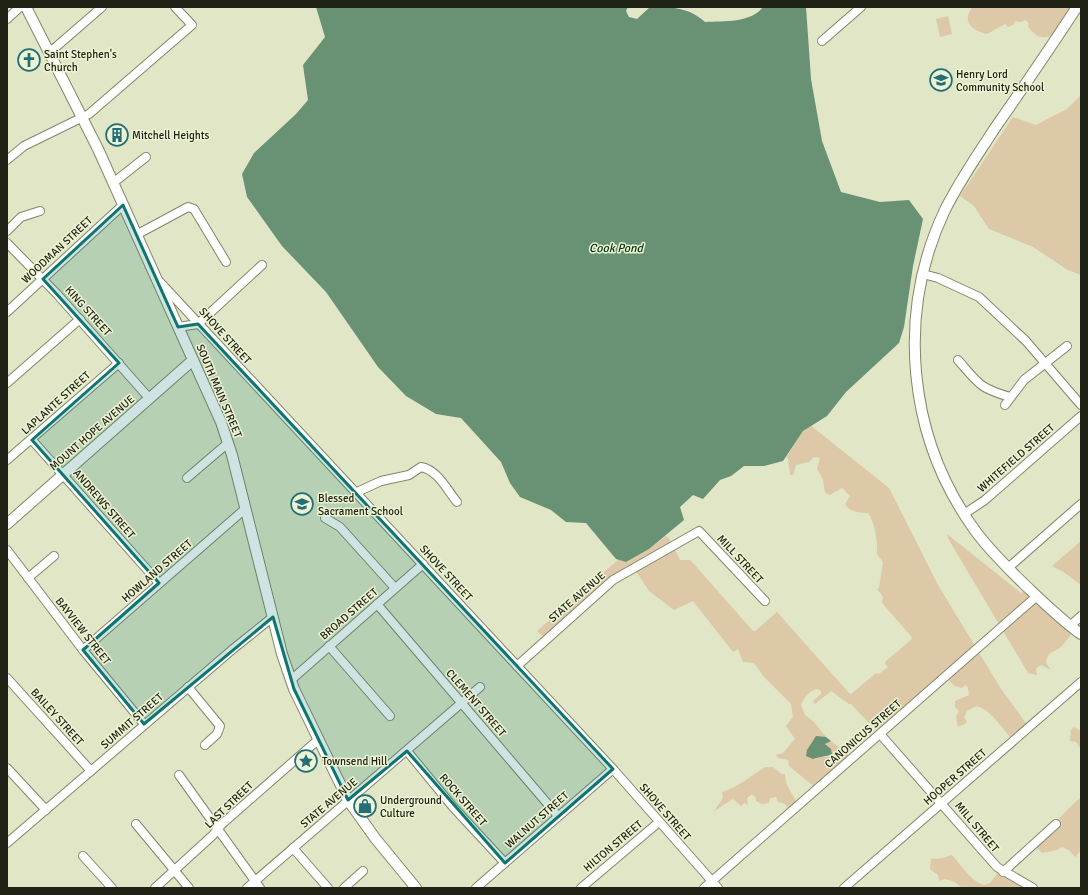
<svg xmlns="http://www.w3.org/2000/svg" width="1088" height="895" viewBox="0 0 1088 895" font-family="Signika,sans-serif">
<rect width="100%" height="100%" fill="#e0e6c6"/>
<g fill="#ddc8a7">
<path d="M 972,7 L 1071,7 L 1051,36 C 1040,39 1036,36 1028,27 L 1029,23 L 1025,20 L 1021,22 L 1015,21 L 1013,25 L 1008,27 L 1005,24 L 987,34 C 979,32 966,27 968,16 C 968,13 971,10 972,7 Z"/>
<path d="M 948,16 L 952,34 L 940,37 L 936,19 Z"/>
<path d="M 1081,95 L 1081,275 L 1068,270 L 1033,247 L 989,229 L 974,206 L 960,196 L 1013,117 L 1036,125 L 1067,109 Z"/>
<path d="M 810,425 L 889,488 L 938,585 L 1001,689 L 1029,727 L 1013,740 C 1002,729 991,709 976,706 L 967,711 L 964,717 L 967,721 L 965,724 L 958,727 L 956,717 L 959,711 L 955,707 L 955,701 L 969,695 L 968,688 L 966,685 L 961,688 L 955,686 L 946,678 L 880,731 L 873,723 L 869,723 L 851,704 L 849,704 L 831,691 L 815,704 L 813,701 L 821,694 L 821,691 L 818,689 C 810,689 804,698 801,705 L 805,715 L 814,722 L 826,737 L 821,738 L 821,756 L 828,757 L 832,754 L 825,743 L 831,741 L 852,758 L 817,789 L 789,766 L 788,760 L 778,758 L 776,755 L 783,753 L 795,739 L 786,726 L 793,717 L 791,704 L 764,677 L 754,663 L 743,662 L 738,649 L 733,652 L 693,601 L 674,610 L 649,591 L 634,568 L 545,638 L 537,631 L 619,559 L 626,562 L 649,549 L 666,536 L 669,538 L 680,560 L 690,560 L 693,563 L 753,631 L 755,631 L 777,612 L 849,693 L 851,694 L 876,673 L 879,674 L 888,667 L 885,664 L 886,661 L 912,639 L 911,636 L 882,603 L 883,597 L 877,589 L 879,588 L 883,562 L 877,554 C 878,543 875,522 868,513 C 859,513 850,512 845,504 L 850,496 L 842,488 L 830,495 C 821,492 826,485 822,478 C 821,475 819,472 817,469 L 820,458 L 814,457 L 809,462 L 796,465 L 793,475 L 790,475 L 788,458 L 786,458 C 794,446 799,434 810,425 Z"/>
<path d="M 947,534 L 1021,593 L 1028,588 L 1075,629 C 1071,634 1063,647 1058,649 C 1051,653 1047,653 1046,663 L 1051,670 L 1041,665 L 1036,668 L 1037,675 L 1028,673 L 949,540 Z"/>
<path d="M 1081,541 L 1081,585 L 1065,573 L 1052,566 Z"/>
<path d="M 1074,727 L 1081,731 L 1081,749 L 1076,742 L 1070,741 L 1071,730 Z"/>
<path d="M 765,767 L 773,767 L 782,774 L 785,774 C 785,787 794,794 798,806 L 791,812 L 785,804 L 778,802 L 776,797 L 770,798 L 769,803 L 762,804 L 756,801 L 756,798 L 752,794 L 747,798 L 748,805 L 744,803 L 741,806 L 733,799 L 714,811 L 723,798 L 722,792 C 738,787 751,776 765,767 Z"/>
<path d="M 1081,797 L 1081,850 L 1075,857 L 1070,851 L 1062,847 L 1057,850 L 1042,853 L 1033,844 C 1050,829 1064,812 1081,797 Z"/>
<path d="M 952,855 C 961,865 972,883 985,885 L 990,883 L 1000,870 L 1034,888 L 962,888 L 955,882 L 945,879 L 939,881 L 938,875 L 930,869 L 931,859 L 943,858 Z"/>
</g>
<g fill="#699174">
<path d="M 316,7 L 628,7 L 626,11 L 629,17 L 637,19 L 650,7 C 672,7 688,7 705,22 C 724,21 751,23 763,7 L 806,7 L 811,79 L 822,141 L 841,192 L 880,202 L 909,200 L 923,219 L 913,266 L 904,327 L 899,343 L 846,392 L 827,416 L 803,431 L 783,461 L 764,466 L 744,466 L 731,476 L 720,480 L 703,499 L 693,495 L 680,507 L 684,520 L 649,549 L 626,562 L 616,559 L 586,523 L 566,522 L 551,510 L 520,497 L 510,483 L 501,462 L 461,418 L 436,414 L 406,396 L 378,367 L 326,292 L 282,246 L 247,197 L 242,174 L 254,153 L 296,114 L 308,100 L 303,65 L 325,37 Z"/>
<path d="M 816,736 L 826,737 L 831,741 L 825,744 L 831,749 L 832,754 C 826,757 820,756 813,759 L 806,756 L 807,750 Z"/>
</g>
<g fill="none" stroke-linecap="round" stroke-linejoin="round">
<g stroke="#81876a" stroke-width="10">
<g id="minor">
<path d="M 7,19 L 20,7"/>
<path d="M 822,41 L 861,7"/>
<path d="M 49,53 L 102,7"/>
<path d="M 7,160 L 24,146 L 89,114 L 192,25 L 175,7"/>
<path d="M 113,183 L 146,157"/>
<path d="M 7,231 L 21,217 L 40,211"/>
<path d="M 136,235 L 188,207 L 194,209 L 226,262"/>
<path d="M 7,243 L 57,294 L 149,398"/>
<path d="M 923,274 L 938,278 L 979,297 L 1026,341 L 1081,405"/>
<path d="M 159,281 L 613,769 L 718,888"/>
<path d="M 7,312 L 123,205"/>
<path d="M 178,327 L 198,324 L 262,265"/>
<path d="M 958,360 C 979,384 979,388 1010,397"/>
<path d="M 7,383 L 80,319"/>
<path d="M 1005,405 L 1024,380 L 1067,346"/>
<path d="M 32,440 L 159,583"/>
<path d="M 7,460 L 119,363"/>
<path d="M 187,478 L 228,443"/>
<path d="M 355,493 L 381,481 L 409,475 L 421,467 C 438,470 447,490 457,502"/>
<path d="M 964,514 L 985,500 L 1081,416"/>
<path d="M 325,518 L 340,527 L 395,588"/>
<path d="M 7,550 L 83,650 L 144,724"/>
<path d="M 1008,568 L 1081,504"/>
<path d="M 28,578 L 54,556"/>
<path d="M 377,604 L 558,816"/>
<path d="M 1070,626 L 1081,616"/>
<path d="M 329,646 L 390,716"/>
<path d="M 83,650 L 245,509"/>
<path d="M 517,666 L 613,580 L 699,531 L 765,601"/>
<path d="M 7,678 L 91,771"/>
<path d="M 291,680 L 423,564"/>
<path d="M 188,687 L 220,726 L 217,734 L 205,745"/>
<path d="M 880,734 L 997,867 L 1033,888"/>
<path d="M 407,751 L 453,807 L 505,863"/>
<path d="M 7,768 L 46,810"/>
<path d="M 179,775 L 260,888"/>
<path d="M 136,824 L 189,888"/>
<path d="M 7,843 L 233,649 L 273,617"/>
<path d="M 293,848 L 328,888"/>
<path d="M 83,856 L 112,888"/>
<path d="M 1003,872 L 1056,824"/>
<path d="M 155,888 L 213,835 L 222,824 L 319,739"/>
<path d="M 247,888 L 480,687"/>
<path d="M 344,888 L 363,871"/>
<path d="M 476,888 L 613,769"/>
<path d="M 581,888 L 659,822"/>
<path d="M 704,888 L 1037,596"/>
<path d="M 844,888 L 1081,682"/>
</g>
</g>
<g stroke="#81876a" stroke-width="12">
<g id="major">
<path d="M 26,7 L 98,149 L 221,422 L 232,455 L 282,654 L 294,689 L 348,800 L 375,838 L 416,888"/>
<path d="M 1077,7 C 1050,48 1023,88 995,128 C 977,156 958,183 944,212 C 896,315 908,437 974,529 C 988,549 1006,566 1023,583 C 1042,601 1060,619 1081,634"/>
<path d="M 7,524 L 193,360"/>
</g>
</g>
<use href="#minor" stroke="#fff" stroke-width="8"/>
<use href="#major" stroke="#fff" stroke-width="10"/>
</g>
<path fill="#0f766e" fill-opacity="0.2" stroke="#0f766e" stroke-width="3" stroke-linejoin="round" d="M 123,205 L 178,327 L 198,324 L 613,769 L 505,863 L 407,751 L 348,800 L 294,689 L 273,617 L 144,724 L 83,650 L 159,583 L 32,440 L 119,363 L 43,279 Z"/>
<defs>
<g id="church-ring" transform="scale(1.15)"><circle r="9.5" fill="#edf4d3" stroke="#246e77" stroke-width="1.5"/><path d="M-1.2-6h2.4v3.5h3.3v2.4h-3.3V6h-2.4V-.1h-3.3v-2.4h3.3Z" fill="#246e77"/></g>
<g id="school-ring" transform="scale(1.15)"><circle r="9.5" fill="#edf4d3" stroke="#246e77" stroke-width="1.5"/><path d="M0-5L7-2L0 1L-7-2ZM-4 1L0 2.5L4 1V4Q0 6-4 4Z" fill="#246e77"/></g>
<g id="building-ring" transform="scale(1.15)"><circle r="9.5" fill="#edf4d3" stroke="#246e77" stroke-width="1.5"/><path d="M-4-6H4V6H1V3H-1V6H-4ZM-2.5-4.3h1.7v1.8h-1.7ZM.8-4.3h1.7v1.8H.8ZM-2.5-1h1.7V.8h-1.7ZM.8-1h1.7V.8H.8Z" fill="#246e77"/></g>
<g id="sight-ring" transform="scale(1.15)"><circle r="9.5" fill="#edf4d3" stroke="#246e77" stroke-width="1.5"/><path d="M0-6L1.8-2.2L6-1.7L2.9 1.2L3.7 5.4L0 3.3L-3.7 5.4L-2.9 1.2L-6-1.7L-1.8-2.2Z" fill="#246e77"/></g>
<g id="shop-ring" transform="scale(1.15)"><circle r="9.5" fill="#edf4d3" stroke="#246e77" stroke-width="1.5"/><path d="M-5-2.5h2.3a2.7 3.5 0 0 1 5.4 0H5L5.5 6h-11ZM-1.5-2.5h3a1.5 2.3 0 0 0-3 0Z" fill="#246e77"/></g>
</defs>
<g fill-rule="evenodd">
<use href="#church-ring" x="29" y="60"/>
<use href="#school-ring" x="941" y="80"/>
<use href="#building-ring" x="117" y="135"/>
<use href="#school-ring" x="302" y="504"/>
<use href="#sight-ring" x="306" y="761"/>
<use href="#shop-ring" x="365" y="806"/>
</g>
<g text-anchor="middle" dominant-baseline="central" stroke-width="3" stroke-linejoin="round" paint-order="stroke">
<g font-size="11" fill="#202216" stroke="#edf4d3" text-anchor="start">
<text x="44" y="54">Saint Stephen's<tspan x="44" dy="13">Church</tspan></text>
<text x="956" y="74">Henry Lord<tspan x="956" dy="13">Community School</tspan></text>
<text x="132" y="135">Mitchell Heights</text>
<text x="318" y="498">Blessed<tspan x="318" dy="13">Sacrament School</tspan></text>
<text x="322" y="761">Townsend Hill</text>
<text x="380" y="800">Underground<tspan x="380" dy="13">Culture</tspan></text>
</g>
<g font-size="11" fill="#202216" stroke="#edf4d3">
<text transform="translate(57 250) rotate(-43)">WOODMAN STREET</text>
<text transform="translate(88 311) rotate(48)">KING STREET</text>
<text transform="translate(225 336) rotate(48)">SHOVE STREET</text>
<text transform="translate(219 391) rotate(67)">SOUTH MAIN STREET</text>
<text transform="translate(56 403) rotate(-42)">LAPLANTE STREET</text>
<text transform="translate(92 433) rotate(-41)">MOUNT HOPE AVENUE</text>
<text transform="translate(1016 458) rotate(-41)">WHITEFIELD STREET</text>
<text transform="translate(104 504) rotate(49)">ANDREWS STREET</text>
<text transform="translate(740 559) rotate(47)">MILL STREET</text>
<text transform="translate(157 571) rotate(-41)">HOWLAND STREET</text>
<text transform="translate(446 573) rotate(47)">SHOVE STREET</text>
<text transform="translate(577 597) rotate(-41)">STATE AVENUE</text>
<text transform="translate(349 614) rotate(-41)">BROAD STREET</text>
<text transform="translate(83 631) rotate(52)">BAYVIEW STREET</text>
<text transform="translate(476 703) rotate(49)">CLEMENT STREET</text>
<text transform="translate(57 717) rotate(48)">BAILEY STREET</text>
<text transform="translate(132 721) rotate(-41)">SUMMIT STREET</text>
<text transform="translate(863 734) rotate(-41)">CANONICUS STREET</text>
<text transform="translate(955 777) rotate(-41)">HOOPER STREET</text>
<text transform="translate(463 800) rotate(49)">ROCK STREET</text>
<text transform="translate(329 803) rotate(-40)">STATE AVENUE</text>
<text transform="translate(229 805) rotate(-44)">LAST STREET</text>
<text transform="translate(665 812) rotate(49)">SHOVE STREET</text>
<text transform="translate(537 820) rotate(-41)">WALNUT STREET</text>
<text transform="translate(977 827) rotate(50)">MILL STREET</text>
<text transform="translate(613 846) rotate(-40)">HILTON STREET</text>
</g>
<g font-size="12" font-style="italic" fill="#003316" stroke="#edf4d3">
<text x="616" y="248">Cook Pond</text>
</g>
</g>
<rect width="1088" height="895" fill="none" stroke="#202216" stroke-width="16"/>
</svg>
